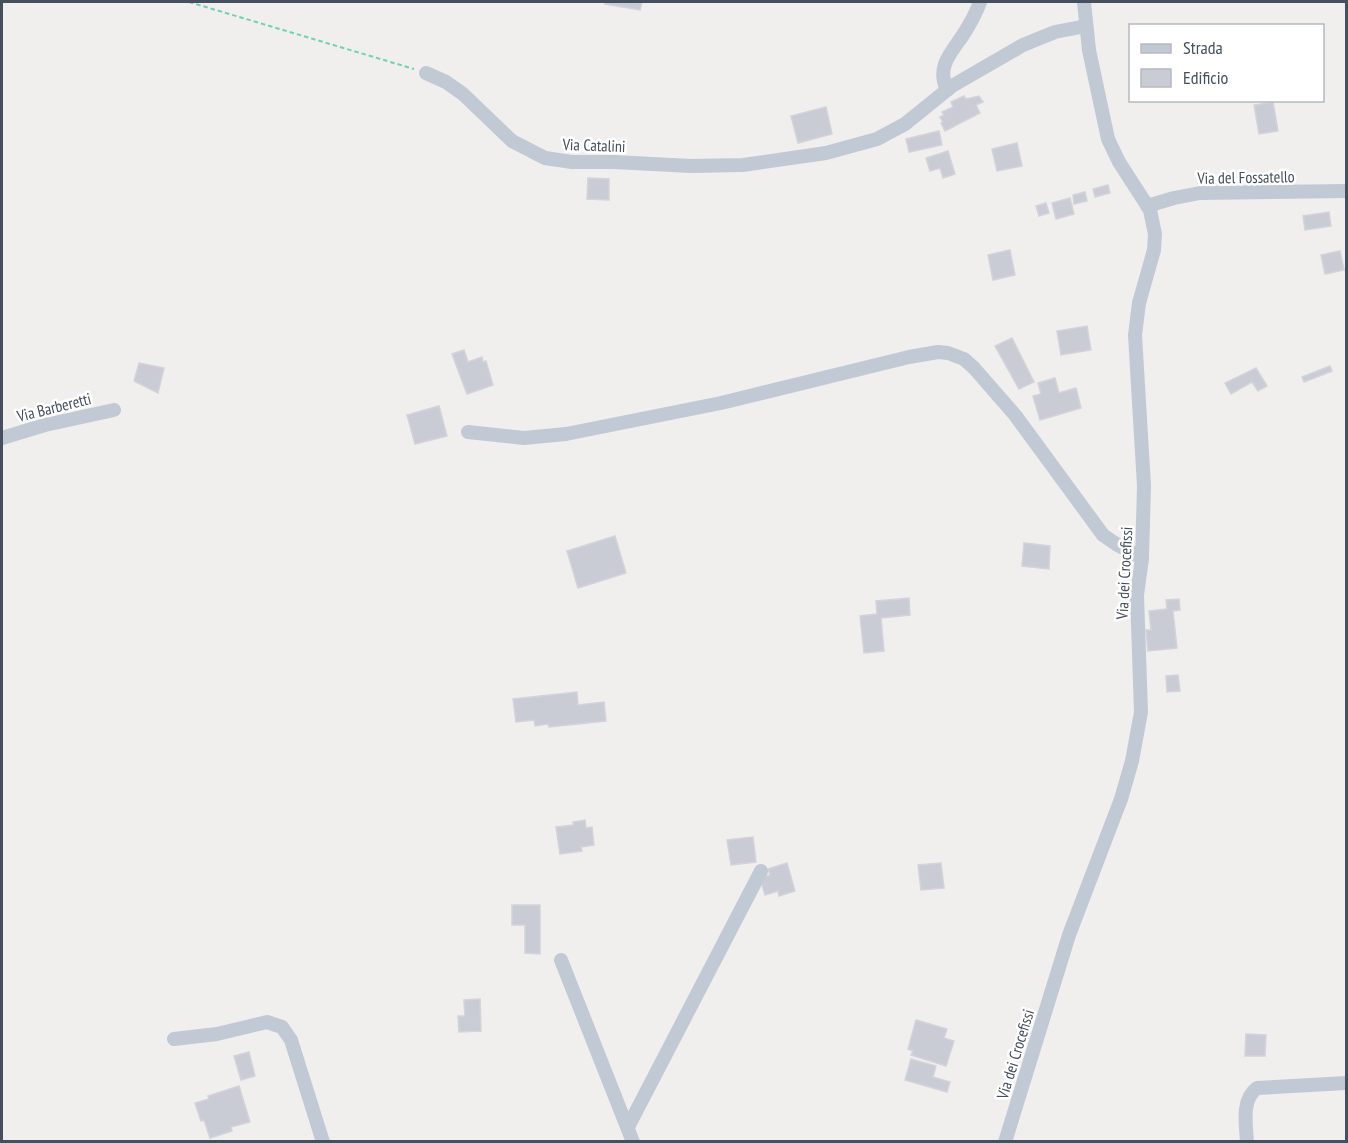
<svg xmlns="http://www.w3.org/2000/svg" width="1348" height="1143" viewBox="0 0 1348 1143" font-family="'PT Sans Narrow',sans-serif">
<rect width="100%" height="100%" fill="#f1eeee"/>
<g fill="#caccd5" stroke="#d2d3db" stroke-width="1.5">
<path d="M 605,2 L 642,2 L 640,10 L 605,4 Z"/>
<path d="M 964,96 L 966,99 L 979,96 L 983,102 L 976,105 L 980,113 L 945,131 L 941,123 L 943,122 L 940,117 L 944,115 L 942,112 L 953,107 L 951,102 Z"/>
<path d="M 1273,102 L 1278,131 L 1259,134 L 1254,105 Z"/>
<path d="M 826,107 L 832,134 L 798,143 L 791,116 Z"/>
<path d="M 939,131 L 942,145 L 909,152 L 906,139 Z"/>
<path d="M 1017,143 L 1022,166 L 997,171 L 992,149 Z"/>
<path d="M 948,151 L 955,174 L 943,178 L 940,168 L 930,171 L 926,158 Z"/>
<path d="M 588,178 L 609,179 L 609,200 L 587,199 Z"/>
<path d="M 1108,185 L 1110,193 L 1095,197 L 1093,189 Z"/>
<path d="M 1085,192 L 1087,201 L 1074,204 L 1073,195 Z"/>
<path d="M 1070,198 L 1074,214 L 1056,219 L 1052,203 Z"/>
<path d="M 1046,203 L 1049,213 L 1039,216 L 1036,206 Z"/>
<path d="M 1329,212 L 1331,226 L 1305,230 L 1303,216 Z"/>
<path d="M 1010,250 L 1015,275 L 993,280 L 988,255 Z"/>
<path d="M 1340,251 L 1344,270 L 1325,274 L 1321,255 Z"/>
<path d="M 1087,326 L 1091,350 L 1061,355 L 1057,331 Z"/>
<path d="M 1012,338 L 1034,382 L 1019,389 L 995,346 Z"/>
<path d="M 464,350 L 468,362 L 482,357 L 483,362 L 486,361 L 493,385 L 467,394 L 452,354 Z"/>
<path d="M 139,363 L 164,368 L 158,393 L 134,381 Z"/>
<path d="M 1330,366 L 1332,371 L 1304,382 L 1302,377 Z"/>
<path d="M 1256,368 L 1267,386 L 1258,391 L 1252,382 L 1231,394 L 1225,383 Z"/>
<path d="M 1055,378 L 1059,393 L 1076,388 L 1081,408 L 1040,420 L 1033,396 L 1041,394 L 1038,383 Z"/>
<path d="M 439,406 L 447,436 L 415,444 L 407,415 Z"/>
<path d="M 615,536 L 626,573 L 578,588 L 567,551 Z"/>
<path d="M 1024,543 L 1050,546 L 1049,569 L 1022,566 Z"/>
<path d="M 909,598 L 910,615 L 881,618 L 884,651 L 864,653 L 860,616 L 877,614 L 876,601 Z"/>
<path d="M 1179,599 L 1180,610 L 1173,611 L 1177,648 L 1148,651 L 1146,630 L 1151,630 L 1149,611 L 1167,609 L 1166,600 Z"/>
<path d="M 1178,675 L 1180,691 L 1167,692 L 1166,676 Z"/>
<path d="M 577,692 L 578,705 L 604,702 L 606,721 L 549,727 L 548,724 L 535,726 L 534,720 L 516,722 L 513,699 Z"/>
<path d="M 585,820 L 586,828 L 592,827 L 594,845 L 581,847 L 582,851 L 560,854 L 556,827 L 574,825 L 573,822 Z"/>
<path d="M 753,837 L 756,862 L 731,865 L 727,840 Z"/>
<path d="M 787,863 L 795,891 L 779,896 L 778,891 L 765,895 L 760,878 L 770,875 L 768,869 Z"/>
<path d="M 941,863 L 944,888 L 921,890 L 918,865 Z"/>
<path d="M 512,905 L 540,905 L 540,954 L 525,953 L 525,925 L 512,925 Z"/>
<path d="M 480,999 L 481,1031 L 459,1032 L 458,1016 L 465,1016 L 464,1000 Z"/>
<path d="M 916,1020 L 947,1029 L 944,1038 L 954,1041 L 946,1066 L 911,1055 L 913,1051 L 908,1049 Z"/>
<path d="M 1246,1034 L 1266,1035 L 1265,1056 L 1245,1056 Z"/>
<path d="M 249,1052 L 255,1076 L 241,1080 L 234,1056 Z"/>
<path d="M 911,1059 L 936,1066 L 933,1077 L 950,1082 L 947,1092 L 905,1080 Z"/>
<path d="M 239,1086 L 250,1122 L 231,1127 L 232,1131 L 210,1138 L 204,1120 L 201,1121 L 195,1103 L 209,1099 L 208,1096 Z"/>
</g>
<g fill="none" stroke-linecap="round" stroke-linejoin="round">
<path stroke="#6ed4ad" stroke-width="2" stroke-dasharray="4.5 3" stroke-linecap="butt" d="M 189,2 L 414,69"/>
<g stroke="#c1c9d5" stroke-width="14">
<path d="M 426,73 L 446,82 L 463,94 L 512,141 L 545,158 L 572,162 L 614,162 L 691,166 L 743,165 L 826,153 L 877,139 L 905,124 L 952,86 L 1023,45 L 1055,32 L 1086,26"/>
<path d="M 947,90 C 936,67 951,53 963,35 C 970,24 976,13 980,2"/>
<path d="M 1147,206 L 1174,198 L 1200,193 L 1346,191"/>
<path d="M 468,432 L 524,438 L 566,434 L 721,403 L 909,357 L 938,352 L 948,353 L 964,359 L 974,368 L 1015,415 L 1103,535 L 1116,544 L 1142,558"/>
<path d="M 2,438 L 45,425 L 114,410"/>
<path d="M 561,960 L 633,1142"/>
<path d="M 174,1039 L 217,1034 L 267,1022 L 282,1027 L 291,1040 L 323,1142"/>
<path d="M 628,1127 L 761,871"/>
<path d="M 1005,1142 L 1069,935 L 1121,799 L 1132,761 L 1141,712 L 1137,595 L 1142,558 L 1144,486 L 1135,335 L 1139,303 L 1154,250 L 1155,234 L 1150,210 L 1119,162 L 1108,139 L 1089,50 L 1084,2"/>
<path d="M 1247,1142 C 1246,1124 1241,1100 1257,1088 L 1346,1083"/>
</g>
</g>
<g text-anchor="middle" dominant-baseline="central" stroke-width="5" stroke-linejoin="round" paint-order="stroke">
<g font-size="16" fill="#454f5e" stroke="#fff">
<text transform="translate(594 145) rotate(2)">Via Catalini</text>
<text transform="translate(1246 177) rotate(-1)">Via del Fossatello</text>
<text transform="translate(54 407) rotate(-14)">Via Barberetti</text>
<text transform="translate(1124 573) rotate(-87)">Via dei Crocefissi</text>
<text transform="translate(1015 1054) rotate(-73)">Via dei Crocefissi</text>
</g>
</g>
<rect width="1348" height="1143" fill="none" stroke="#454f5e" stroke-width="6"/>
<rect x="1129" y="24" width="195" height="78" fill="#ffffff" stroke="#b5b9bf" stroke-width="1.5"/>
<rect x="1141" y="44" width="30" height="9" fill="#c1c9d5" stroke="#b5b9bf" stroke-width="1.5"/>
<text x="1183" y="54" font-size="18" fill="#454f5e">Strada</text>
<rect x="1141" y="69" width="30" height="18" fill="#caccd5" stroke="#b5b9bf" stroke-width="1.5"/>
<text x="1183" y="84" font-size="18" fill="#454f5e">Edificio</text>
</svg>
